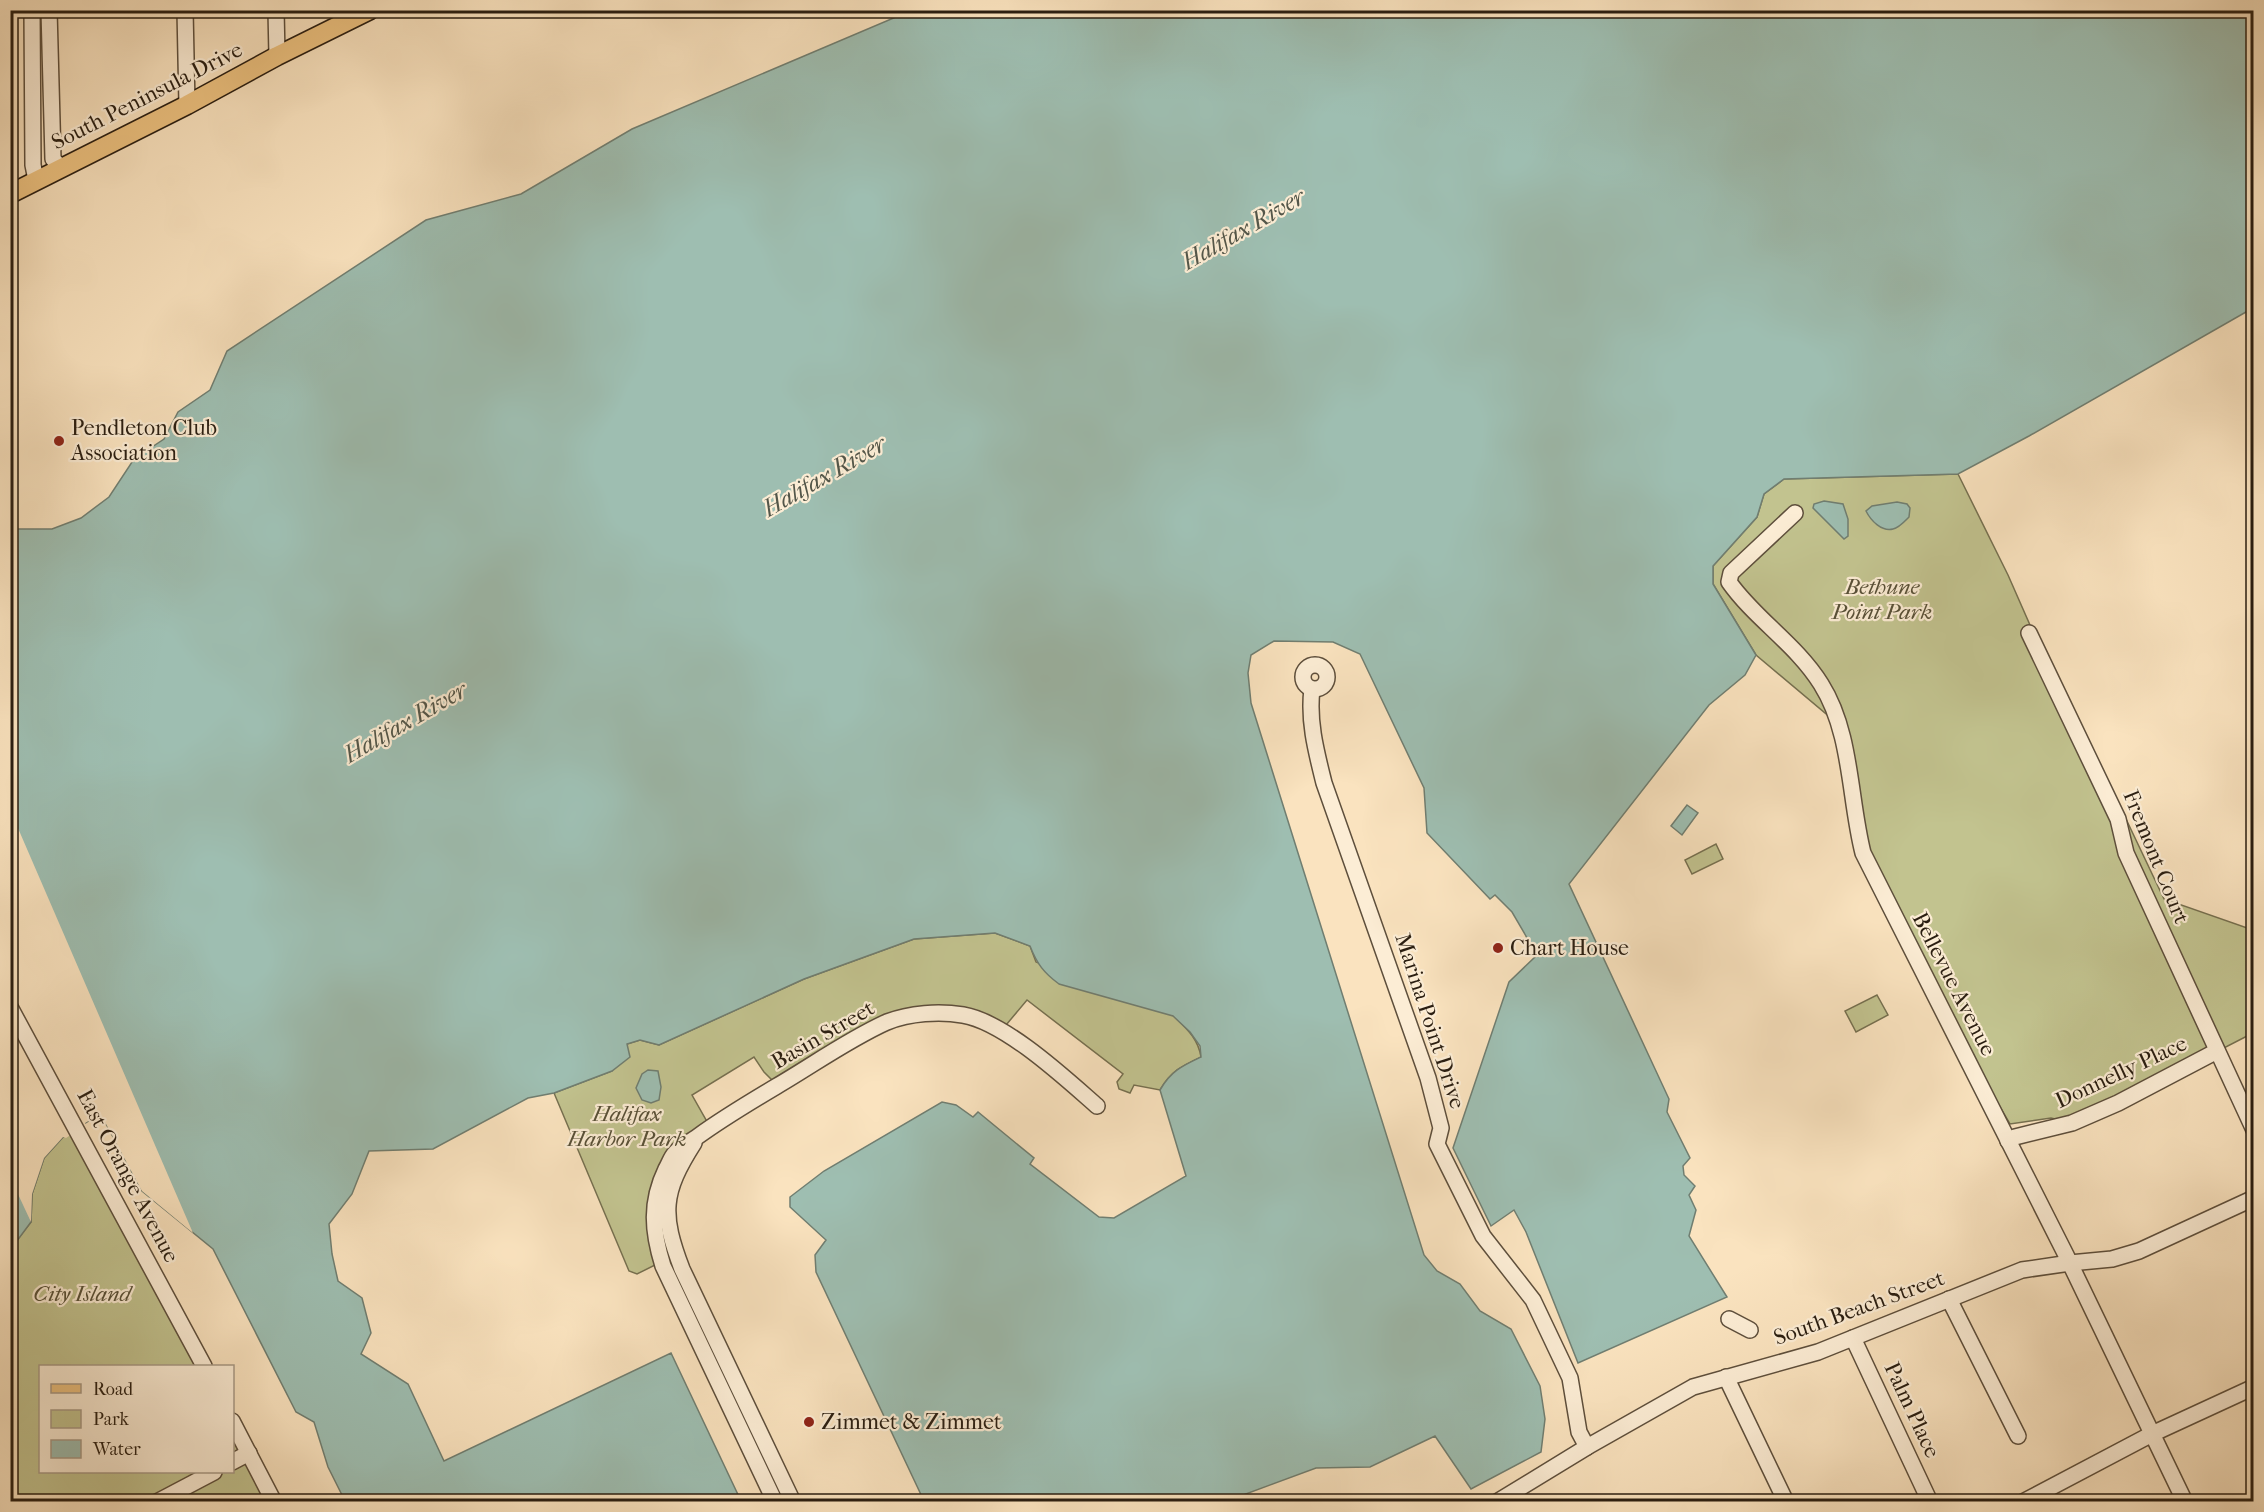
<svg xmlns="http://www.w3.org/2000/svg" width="2264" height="1512" viewBox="0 0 2264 1512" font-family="'IM FELL French Canon',serif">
<rect width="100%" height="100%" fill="#fae3bf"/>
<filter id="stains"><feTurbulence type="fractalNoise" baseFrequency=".00333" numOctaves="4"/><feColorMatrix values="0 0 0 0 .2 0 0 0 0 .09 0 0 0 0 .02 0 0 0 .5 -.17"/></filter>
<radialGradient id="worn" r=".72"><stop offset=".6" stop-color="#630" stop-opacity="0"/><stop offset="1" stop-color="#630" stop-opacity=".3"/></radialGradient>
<g fill="#c2c38f" stroke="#767050" stroke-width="1.5">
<path d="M 1958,474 L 2008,575 L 2217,1051 L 2072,1123 L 2051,1118 L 2010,1124 L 1931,990 L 1873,872 L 1838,724 L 1756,655 L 1713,584 L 1713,566 L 1757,517 L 1764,494 L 1784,479 Z"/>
<path d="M 2069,699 L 2164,899 L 2253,930 L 2253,1033 L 2222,1049 L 2152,899 Z"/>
<path d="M 1716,844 L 1723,859 L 1692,874 L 1685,860 Z"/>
<path d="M 995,933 L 1030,946 L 1036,962 L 1173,1015 C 1186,1028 1198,1038 1201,1057 C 1182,1066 1171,1071 1160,1090 L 1134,1085 L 1130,1093 L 1119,1089 L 1117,1082 L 1123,1074 L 1027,1000 L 1001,1031 L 989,1024 L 913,1015 L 778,1086 L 764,1072 L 754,1057 L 692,1095 L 710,1127 L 663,1176 L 661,1262 L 637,1274 L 629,1271 L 554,1093 L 612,1071 L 627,1044 L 640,1040 L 659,1045 L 804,979 L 914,939 Z"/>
<path d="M 1877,995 L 1888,1015 L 1856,1032 L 1845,1011 Z"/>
<path d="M 74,1130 L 203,1366 L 40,1366 L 40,1472 L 232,1472 L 233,1421 L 274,1501 L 11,1501 L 10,1249 L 31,1222 L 32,1194 L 44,1158 L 63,1137 Z"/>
</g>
<g fill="#9ebeb1" stroke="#707e71" stroke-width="1.5">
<path d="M 910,11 L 2253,11 L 2253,308 L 2029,436 L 1958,474 L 1784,479 L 1764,494 L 1757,517 L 1713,566 L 1713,584 L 1756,655 L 1745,675 L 1709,705 L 1569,884 L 1669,1099 L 1667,1112 L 1690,1158 L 1683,1166 L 1684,1175 L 1695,1186 L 1689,1195 L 1696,1210 L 1689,1236 L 1727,1297 L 1578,1363 L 1526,1232 L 1514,1210 L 1491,1226 L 1453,1148 L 1509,982 L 1537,955 L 1512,912 L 1495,895 L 1490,899 L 1427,833 L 1424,788 L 1360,654 L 1333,642 L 1274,641 L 1251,655 L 1248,673 L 1251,703 L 1424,1255 L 1437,1271 L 1460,1284 L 1480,1311 L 1511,1329 L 1540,1386 L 1545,1419 L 1541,1452 L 1471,1489 L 1435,1436 L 1370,1467 L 1316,1468 L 1227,1501 L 924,1501 L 816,1272 L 815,1255 L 826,1240 L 790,1207 L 790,1197 L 824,1171 L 942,1102 L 956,1105 L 973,1117 L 978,1112 L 1034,1158 L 1030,1164 L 1099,1217 L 1114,1218 L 1186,1176 L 1160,1090 C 1171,1071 1182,1066 1201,1057 L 1200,1046 L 1190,1032 L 1173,1016 L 1059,984 C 1044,973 1037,964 1030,946 L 995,933 L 914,939 L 804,979 L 659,1045 L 640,1040 L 627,1044 L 630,1057 L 612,1071 L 554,1093 L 528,1098 L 433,1149 L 369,1151 L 352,1194 L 329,1224 L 332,1254 L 338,1281 L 362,1298 L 371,1333 L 361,1354 L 408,1384 L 444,1461 L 671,1353 L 741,1501 L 345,1501 L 328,1467 L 314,1422 L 296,1412 L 213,1249 L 142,1191 L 105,1122 L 90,1120 L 63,1137 L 44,1158 L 32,1194 L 31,1222 L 11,1249 L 11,529 L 52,529 L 81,518 L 109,497 L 134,459 L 164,439 L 178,412 L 210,390 L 227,351 L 426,220 L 521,194 L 632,129 Z"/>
<path d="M 1824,501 L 1843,504 L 1848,519 L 1848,536 L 1844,539 L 1813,508 L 1814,504 Z"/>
<path d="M 1897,502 L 1907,504 L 1910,508 L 1909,517 C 1905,521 1899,528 1893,529 C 1882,532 1871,521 1866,511 L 1872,506 Z"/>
<path d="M 1687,805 L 1698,813 L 1682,835 L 1671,826 Z"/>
<path d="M 648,1070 L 658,1071 L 661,1087 L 659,1100 L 651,1103 L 642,1100 L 636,1088 L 642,1074 Z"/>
</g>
<path fill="#fae3bf" d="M 11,812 L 193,1233 L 142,1191 L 105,1122 L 90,1120 L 85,1123 L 86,1125 L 66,1138 L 63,1137 L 44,1158 L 32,1194 L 31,1222 L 10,1177 Z"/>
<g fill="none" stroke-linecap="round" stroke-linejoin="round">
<g stroke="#5e4f3c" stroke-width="18">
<g id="minor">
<path d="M 32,10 L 33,165 L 36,180"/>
<path d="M 49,10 L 53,159 L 60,167"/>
<path d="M 185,10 L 187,105"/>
<path d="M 276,10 L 277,56"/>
<path d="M 1795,513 L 1731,573 L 1729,582 C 1755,619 1796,644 1821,684 C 1852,733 1849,798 1863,853 L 2066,1255 L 2185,1502"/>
<path d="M 2029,633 L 2118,819 L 2126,853 L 2254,1130"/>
<circle cx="1315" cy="677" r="12"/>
<path d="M 1312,689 C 1308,721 1316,751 1324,783 L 1428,1078 L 1441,1128 L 1437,1144 L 1483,1236 L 1533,1300 L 1570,1378 L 1579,1432 L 1587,1447"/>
<path d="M 10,1007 L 204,1366"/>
<path d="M 2008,1141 L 2015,1137 L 2072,1123 L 2118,1103 L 2217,1051"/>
<path d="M 694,1143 C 662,1193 661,1214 682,1269 L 793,1502"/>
<path d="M 1949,1299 L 2018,1436"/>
<path d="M 1729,1319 L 1750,1330"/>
<path d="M 1853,1338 L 1930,1502"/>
<path d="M 1726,1377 L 1786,1502"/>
<path d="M 232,1421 L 274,1502"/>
<path d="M 232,1462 L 249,1453"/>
<path d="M 157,1502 L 214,1472"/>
<path d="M 775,1502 L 663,1266 C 652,1231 650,1202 666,1169 C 669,1164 671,1157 675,1153 C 680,1147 690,1142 697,1137 C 723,1118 750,1102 777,1086 C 813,1065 849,1039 887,1022 C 910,1013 939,1011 963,1015 C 1005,1022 1065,1078 1097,1106"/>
<path d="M 1497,1502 L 1587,1447 L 1693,1387 L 1818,1352 L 2022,1270 L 2070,1263 L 2112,1259 L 2139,1251 L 2254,1198"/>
<path d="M 2023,1502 L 2152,1434 L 2254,1387"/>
</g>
</g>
<g stroke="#2a1e11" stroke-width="21">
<path id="major" d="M 10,194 L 187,105 L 277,56 L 370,10"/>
</g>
<use href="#minor" stroke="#fcedd5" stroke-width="15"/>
<use href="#major" stroke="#edc280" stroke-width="18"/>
</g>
<g fill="#8f2418" stroke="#fcedd5" stroke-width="2">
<circle cx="59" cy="441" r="6"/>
<circle cx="1498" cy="948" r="6"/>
<circle cx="809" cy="1422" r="6"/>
</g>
<g text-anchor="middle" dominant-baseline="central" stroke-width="4.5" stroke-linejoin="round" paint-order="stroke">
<g font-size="22" fill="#2a1e11" stroke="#fcedd5">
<text transform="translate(147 96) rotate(-27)">South Peninsula Drive</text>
<text transform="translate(2156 857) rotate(68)">Fremont Court</text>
<text transform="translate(1954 984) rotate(63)">Bellevue Avenue</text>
<text transform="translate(1430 1021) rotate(72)">Marina Point Drive</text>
<text transform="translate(823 1035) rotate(-30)">Basin Street</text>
<text transform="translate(2121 1072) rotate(-25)">Donnelly Place</text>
<text transform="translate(128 1176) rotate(62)">East Orange Avenue</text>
<text transform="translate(1859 1308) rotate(-20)">South Beach Street</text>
<text transform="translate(1912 1410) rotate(65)">Palm Place</text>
</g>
<g font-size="22" fill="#2a1e11" stroke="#fcedd5" text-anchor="start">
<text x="71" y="428">Pendleton Club<tspan x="71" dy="25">Association</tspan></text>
<text x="1510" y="948">Chart House</text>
<text x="821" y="1422">Zimmet &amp; Zimmet</text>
</g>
<g font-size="22" font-style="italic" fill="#585037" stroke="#fcedd5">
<text x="1882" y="587">Bethune<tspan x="1882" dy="25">Point Park</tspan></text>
<text x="627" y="1114">Halifax<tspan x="627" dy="25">Harbor Park</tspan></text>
<text x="82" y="1294">City Island</text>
</g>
<g font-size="24" font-style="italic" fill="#535649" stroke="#fcedd5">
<text transform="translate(1243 229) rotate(-30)">Halifax River</text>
<text transform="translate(824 476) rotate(-30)">Halifax River</text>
<text transform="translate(405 722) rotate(-30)">Halifax River</text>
</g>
</g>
<rect width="2264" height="1512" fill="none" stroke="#fae3bf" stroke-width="36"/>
<rect x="12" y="12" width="2240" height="1488" fill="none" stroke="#2a1e11" stroke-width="3"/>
<rect x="18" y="18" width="2228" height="1476" fill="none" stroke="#2a1e11" stroke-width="1.5"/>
<rect x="39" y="1365" width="195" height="108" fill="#fcedd5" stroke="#a89a87" stroke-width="1.5"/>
<rect x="51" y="1384" width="30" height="9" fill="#edc280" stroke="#a89a87" stroke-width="1.5"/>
<text x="93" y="1395" font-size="18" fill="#2a1e11">Road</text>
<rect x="51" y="1410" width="30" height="18" fill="#c2c38f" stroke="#a89a87" stroke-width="1.5"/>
<text x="93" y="1425" font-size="18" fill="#2a1e11">Park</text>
<rect x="51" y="1440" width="30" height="18" fill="#9ebeb1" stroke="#a89a87" stroke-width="1.5"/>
<text x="93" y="1455" font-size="18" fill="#2a1e11">Water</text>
<rect width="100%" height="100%" filter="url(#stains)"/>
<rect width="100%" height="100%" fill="url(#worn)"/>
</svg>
